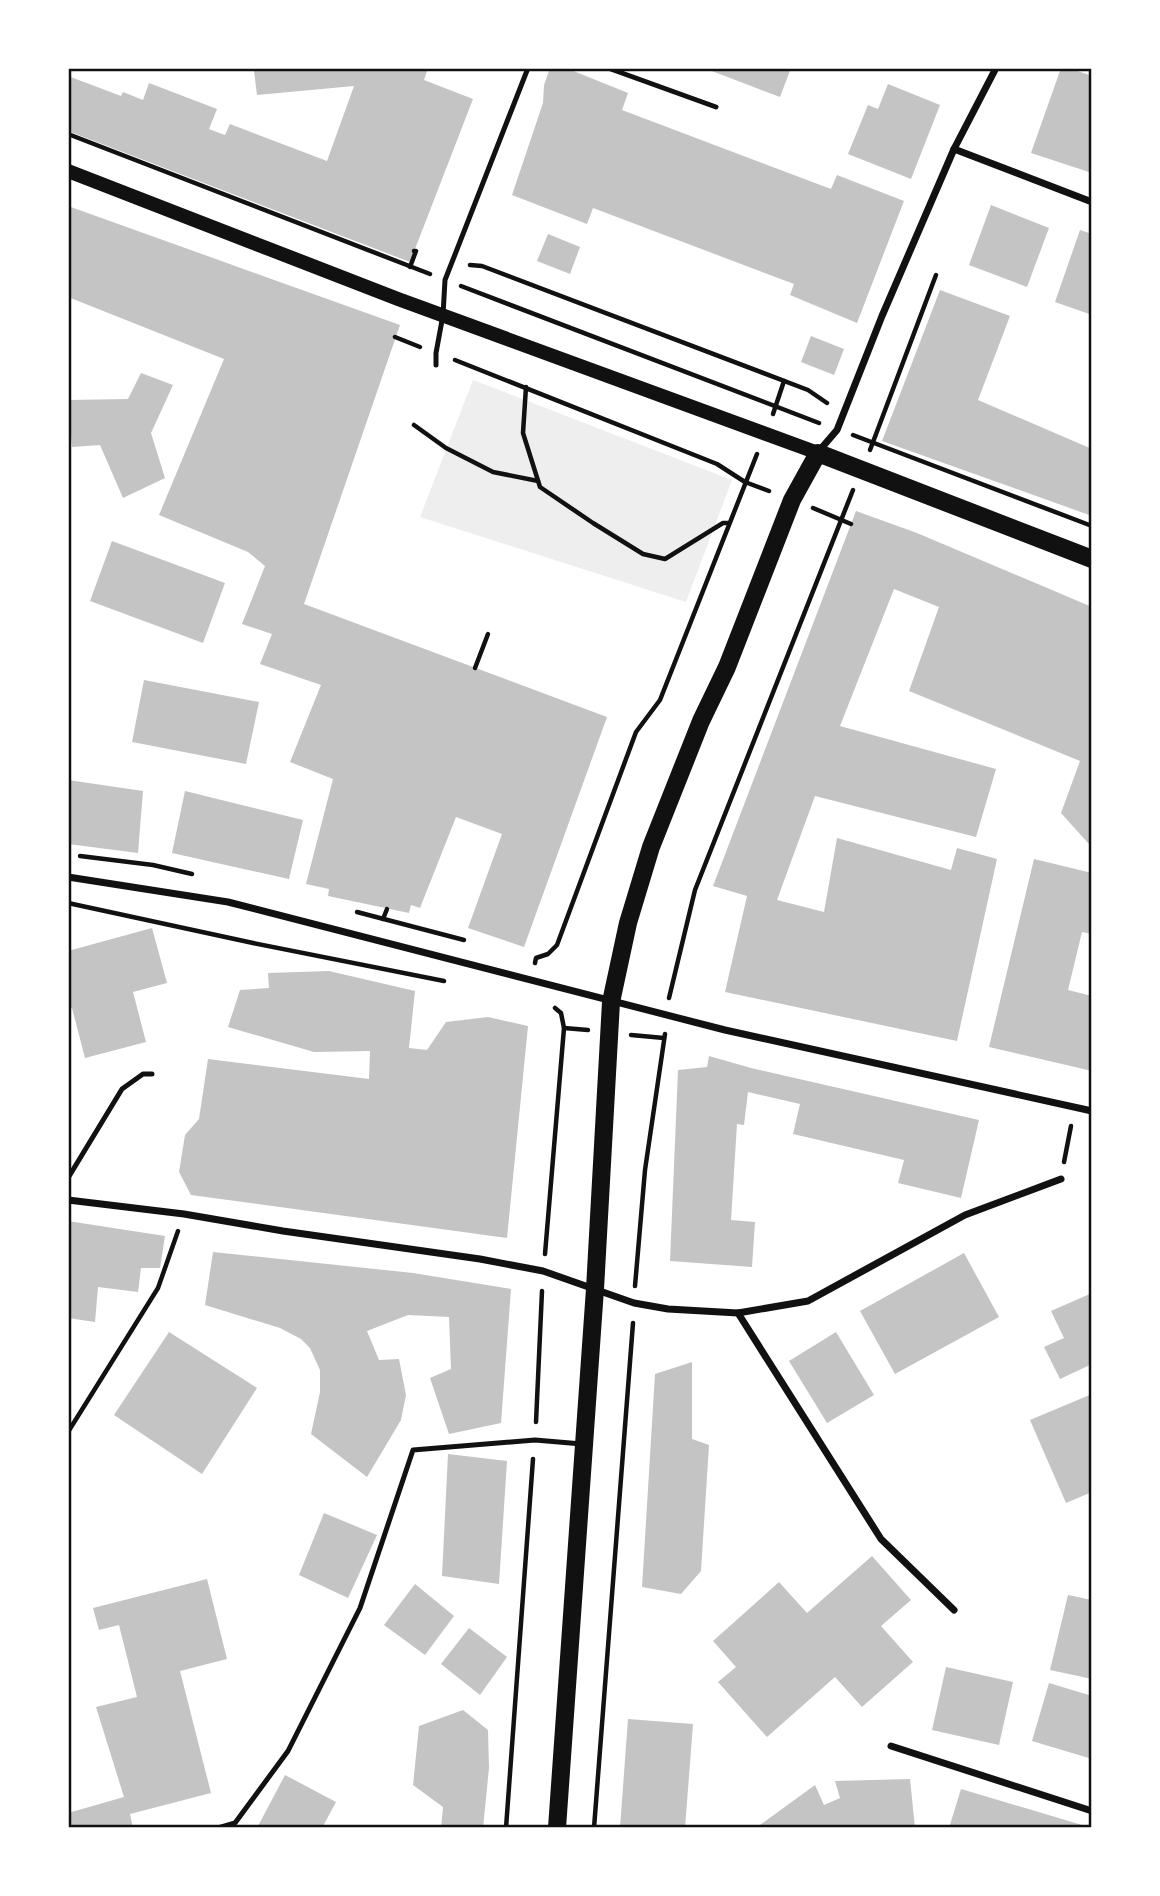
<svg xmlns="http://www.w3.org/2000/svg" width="1160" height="1896" viewBox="0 0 1160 1896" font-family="Barlow,sans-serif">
<rect width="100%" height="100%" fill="#fff"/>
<path fill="#eee" d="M 473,380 L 732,480 L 686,602 L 420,517 Z"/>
<g fill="#c4c4c4">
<path d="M 266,68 L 428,68 L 424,80 L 473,99 L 410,262 L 68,131 L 68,76 L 121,96 L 123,92 L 143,100 L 149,83 L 217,109 L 209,129 L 225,135 L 230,124 L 327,161 L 354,86 L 257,95 L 254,71 Z"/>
<path d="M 555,68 L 566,68 L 628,93 L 622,110 L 831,189 L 837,175 L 904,201 L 857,323 L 790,295 L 794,284 L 593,208 L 587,224 L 512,195 L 543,103 L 544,85 L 549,71 Z"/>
<path d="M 704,68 L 791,68 L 780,97 Z"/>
<path d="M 1061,68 L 1069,68 L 1092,76 L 1092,173 L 1031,153 Z"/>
<path d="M 888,84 L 940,105 L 911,179 L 848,154 L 868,105 L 878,109 Z"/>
<path d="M 991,205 L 1049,228 L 1027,287 L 969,265 Z"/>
<path d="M 68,206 L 400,325 L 304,604 L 607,717 L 524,947 L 468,928 L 502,834 L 456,817 L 420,908 L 411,905 L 409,913 L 328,896 L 329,889 L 306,884 L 333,779 L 290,762 L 321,685 L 260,664 L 272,634 L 242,624 L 265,566 L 248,552 L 159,515 L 224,359 L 68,297 Z"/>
<path d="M 1080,230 L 1092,234 L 1092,315 L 1055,302 Z"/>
<path d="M 548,234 L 580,247 L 570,274 L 537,261 Z"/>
<path d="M 940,290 L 1010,316 L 978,400 L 1092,449 L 1092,516 L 882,441 Z"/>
<path d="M 811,336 L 844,349 L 834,375 L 801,362 Z"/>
<path d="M 141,373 L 173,385 L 151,433 L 165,478 L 123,498 L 100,445 L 72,447 L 68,400 L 128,399 Z"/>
<path d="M 856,511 L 917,533 L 1092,607 L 1092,845 L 1088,843 L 1061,813 L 1080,761 L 909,691 L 939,607 L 894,589 L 840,726 L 996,769 L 976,837 L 815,796 L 777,900 L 824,912 L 837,838 L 951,870 L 957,848 L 997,859 L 957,1041 L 725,992 L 747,896 L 713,886 Z"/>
<path d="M 112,541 L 225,583 L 203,643 L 90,601 Z"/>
<path d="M 144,680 L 259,702 L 246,764 L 132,742 Z"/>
<path d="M 68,780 L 143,791 L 138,853 L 68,844 Z"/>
<path d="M 185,791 L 303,820 L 289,879 L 172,853 Z"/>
<path d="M 1034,859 L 1092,873 L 1092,934 L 1082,932 L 1068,990 L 1092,996 L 1092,1071 L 989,1047 Z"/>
<path d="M 152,928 L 167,983 L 133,992 L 146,1042 L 85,1058 L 72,1008 L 68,1008 L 68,951 Z"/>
<path d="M 329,971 L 415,991 L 409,1048 L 427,1050 L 446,1022 L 488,1017 L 528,1026 L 507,1238 L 191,1195 L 179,1172 L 185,1135 L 199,1119 L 208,1059 L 369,1079 L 370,1051 L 314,1052 L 228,1027 L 240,990 L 269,988 L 268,973 Z"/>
<path d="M 709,1056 L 751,1068 L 979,1120 L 961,1198 L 898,1183 L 904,1160 L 793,1134 L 800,1104 L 748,1092 L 744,1125 L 737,1124 L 731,1220 L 755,1222 L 752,1267 L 670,1261 L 678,1070 L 707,1067 Z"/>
<path d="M 68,1221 L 165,1236 L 160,1268 L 141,1268 L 138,1292 L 98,1287 L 95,1322 L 68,1318 Z"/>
<path d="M 213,1252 L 413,1273 L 511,1289 L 501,1423 L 449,1434 L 430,1378 L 451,1369 L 449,1317 L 408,1315 L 367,1331 L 379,1360 L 399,1359 L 406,1395 L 401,1420 L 367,1477 L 311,1434 L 320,1392 L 320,1370 L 310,1348 L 301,1339 L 280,1328 L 205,1305 Z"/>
<path d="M 964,1253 L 999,1317 L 895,1374 L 860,1311 Z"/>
<path d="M 1092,1293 L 1092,1364 L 1060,1379 L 1044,1347 L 1064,1338 L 1051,1311 Z"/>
<path d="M 169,1332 L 257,1388 L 202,1474 L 114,1415 Z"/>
<path d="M 836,1332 L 874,1395 L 827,1423 L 789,1361 Z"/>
<path d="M 692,1362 L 692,1439 L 709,1445 L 701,1571 L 681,1594 L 642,1587 L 655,1374 Z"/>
<path d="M 1092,1394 L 1092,1492 L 1066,1503 L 1030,1420 Z"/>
<path d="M 448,1454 L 507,1461 L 499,1584 L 442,1576 Z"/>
<path d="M 324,1513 L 377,1535 L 348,1598 L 299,1575 Z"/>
<path d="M 872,1556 L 911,1600 L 881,1626 L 913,1662 L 862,1707 L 835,1677 L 767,1737 L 718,1682 L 736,1667 L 713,1641 L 779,1582 L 807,1613 Z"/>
<path d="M 207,1579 L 227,1659 L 180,1671 L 211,1793 L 130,1814 L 133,1828 L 68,1828 L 68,1813 L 124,1797 L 96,1707 L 137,1697 L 119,1625 L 99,1630 L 93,1608 Z"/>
<path d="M 415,1584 L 454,1616 L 425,1655 L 384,1625 Z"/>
<path d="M 1068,1595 L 1092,1600 L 1092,1679 L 1050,1670 Z"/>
<path d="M 469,1628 L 507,1657 L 480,1695 L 441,1664 Z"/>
<path d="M 946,1667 L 1013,1682 L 999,1745 L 932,1730 Z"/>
<path d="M 1049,1683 L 1092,1696 L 1092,1759 L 1032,1741 Z"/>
<path d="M 463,1710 L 488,1730 L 489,1768 L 483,1828 L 441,1828 L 443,1807 L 413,1785 L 419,1726 Z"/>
<path d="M 628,1719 L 693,1724 L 685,1828 L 620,1828 Z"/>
<path d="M 285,1775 L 336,1802 L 322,1828 L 257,1828 Z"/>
<path d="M 910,1779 L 915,1828 L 763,1828 L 760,1825 L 815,1785 L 824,1805 L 840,1798 L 835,1781 Z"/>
<path d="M 961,1789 L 1082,1825 L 1081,1828 L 949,1828 Z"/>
</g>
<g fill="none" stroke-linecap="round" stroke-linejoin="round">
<g stroke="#111" stroke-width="4.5">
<path d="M 68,134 L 430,274"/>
<path d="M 470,265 L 482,266 L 808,390 L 827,403"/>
<path d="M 410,267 L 416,251 L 414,251"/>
<path d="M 461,286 L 819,423"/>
<path d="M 395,337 L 420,347"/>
<path d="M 455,360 L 717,464 L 745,482 L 769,491"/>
<path d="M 526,387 L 523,433 L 540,487 L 593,523 L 643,554 L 665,559 L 723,523 L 729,523"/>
<path d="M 773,414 L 784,381"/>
<path d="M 414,425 L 446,448 L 493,472 L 538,481"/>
<path d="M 853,435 L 1092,526"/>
<path d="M 870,450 L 936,275"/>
<path d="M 813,508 L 851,524"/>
<path d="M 475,668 L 488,634"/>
<path d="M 80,856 L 153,865 L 192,874"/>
<path d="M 68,903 L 253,943 L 444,981"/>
<path d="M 357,912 L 464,940"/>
<path d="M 383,919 L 387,909"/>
<path d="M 535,963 L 536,958 L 548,954 L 557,945 L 636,732 L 660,700 L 757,454"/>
<path d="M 669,998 L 695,890 L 853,490"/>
<path d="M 564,1028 L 588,1030"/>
<path d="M 631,1035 L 664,1038"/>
<path d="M 1064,1162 L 1071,1126"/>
<path d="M 545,1254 L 564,1028 L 561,1013 L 555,1008"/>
<path d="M 635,1286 L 645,1170 L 665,1034"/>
<path d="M 536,1422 L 542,1291"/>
<path d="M 68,1432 L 158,1288 L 178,1231"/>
<path d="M 506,1828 L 533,1459"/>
<path d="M 594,1828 L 633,1323"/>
</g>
<g stroke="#111" stroke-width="5">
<path d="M 608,68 L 716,107"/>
<path d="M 436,365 L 436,353 L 443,315 L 445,280 L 528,68"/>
<path d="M 68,1178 L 122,1089 L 143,1074 L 152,1074"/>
<path d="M 218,1828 L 235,1823 L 288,1751 L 360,1608 L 413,1450 L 535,1440 L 582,1444"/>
</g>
<g stroke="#111" stroke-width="7">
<path d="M 954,149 L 1092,202"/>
<path d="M 819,451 L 837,430 L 882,316 L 954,149 L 996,68"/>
<path d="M 68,877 L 228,902 L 725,1030 L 1092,1111"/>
<path d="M 68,1200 L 184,1214 L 283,1231 L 480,1259 L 543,1271 L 634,1303 L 668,1309 L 738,1313 L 808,1301 L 965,1215 L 1061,1179"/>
<path d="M 738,1313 L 881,1539 L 954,1610"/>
<path d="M 891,1746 L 1092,1811"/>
</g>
<path stroke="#111" stroke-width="14" d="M 68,171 L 398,299 L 818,453"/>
<path stroke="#111" stroke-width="18" d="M 557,1828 L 595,1289 L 611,1002 L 628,923 L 651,847 L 701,721 L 727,667 L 792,500 L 818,453 L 1092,559"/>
</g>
<rect width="1160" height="1896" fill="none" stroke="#ffffff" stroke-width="140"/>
<rect x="70" y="70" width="1020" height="1756" fill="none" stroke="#111" stroke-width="2.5"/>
</svg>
